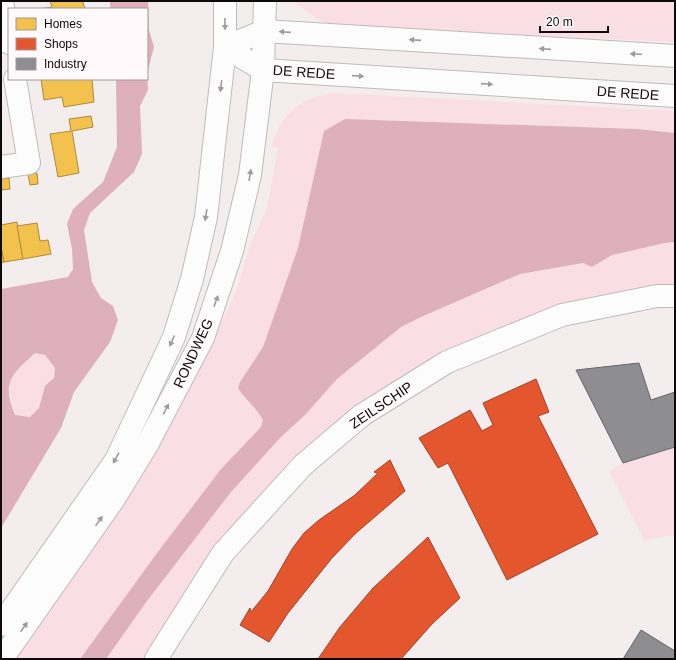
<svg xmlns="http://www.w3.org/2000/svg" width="676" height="660" viewBox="0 0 676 660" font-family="Arial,sans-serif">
<rect width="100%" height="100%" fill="#f4edee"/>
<g fill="#fadee5">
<path d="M 293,1 L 675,1 L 675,42 L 341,27 L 320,21 Z"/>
<path d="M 333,93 L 675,111 L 675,133 L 637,129 L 345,119 L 324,131 L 298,248 L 263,347 L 240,382 L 243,397 L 260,414 L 263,420 L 261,427 L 221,469 L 157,553 L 80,659 L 6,659 L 151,448 L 227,311 L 237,289 L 250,245 L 267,208 L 278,148 L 271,147 C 281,114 299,98 333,93 Z"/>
<path d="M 675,242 L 675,290 L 630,295 L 354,410 L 148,659 L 106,659 L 147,601 L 231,492 L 281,437 L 305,415 L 337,379 L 401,327 L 421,317 L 520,274 L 583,263 L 592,267 L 612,255 L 665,243 Z"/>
<path d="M 35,353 L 45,355 L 55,368 L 54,378 L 45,386 L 39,408 L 30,417 L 15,415 C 2,381 11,374 35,353 Z"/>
<path d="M 675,447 L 675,535 L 644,540 L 609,471 L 623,463 Z"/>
</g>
<g fill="#deafbd" fill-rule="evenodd">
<path d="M 110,1 L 148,1 L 149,30 L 154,47 L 147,73 L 148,90 L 140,106 L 142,154 L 134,172 L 90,213 L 84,230 L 92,282 L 101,298 L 113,306 L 118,320 L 110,342 L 74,392 L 61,428 L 1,528 L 1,289 L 68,277 L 73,269 L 72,249 L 67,224 L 73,209 L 103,182 L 117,147 L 116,79 L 147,79 L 147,9 L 110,9 ZM 35,353 L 45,355 L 55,368 L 54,378 L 45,386 L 39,408 L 30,417 L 15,415 C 1,382 12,374 35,353 Z"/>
<path d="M 345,119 L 637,129 L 675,133 L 675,242 L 665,243 L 612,255 L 592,267 L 583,263 L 520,274 L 421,317 L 401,327 L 337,379 L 305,415 L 281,437 L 231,492 L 147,601 L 106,659 L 80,659 L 157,553 L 221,469 L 261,427 L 263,420 C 257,408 245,400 238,388 L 240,382 L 263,347 L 298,248 L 324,131 Z"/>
</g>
<g fill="#f2c14e" stroke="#ae8a3a">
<path d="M 50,1 L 81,1 L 83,2 L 85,9 L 40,9 L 52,7 Z"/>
<path d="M 41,79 L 92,79 L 94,102 L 64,107 L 62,97 L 44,100 Z"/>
<path d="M 91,116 L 93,127 L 72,131 L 79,173 L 58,177 L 50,134 L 71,131 L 69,119 Z"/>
<path d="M 37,173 L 38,184 L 30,185 L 28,174 Z"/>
<path d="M 9,178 L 10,189 L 2,190 L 1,179 Z"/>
<path d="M 17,222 L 23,259 L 4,262 L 1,247 L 1,225 Z"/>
<path d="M 37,223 L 40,241 L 48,240 L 51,254 L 23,259 L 17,226 Z"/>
<path d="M 1,247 L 4,262 L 1,263 Z"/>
</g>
<g fill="#e4572e" stroke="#a44024">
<path d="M 536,379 L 549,412 L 538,416 L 598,534 L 507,580 L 448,463 L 438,468 L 419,438 L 470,410 L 482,431 L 493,425 L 483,403 Z"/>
<path d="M 390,460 L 405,491 L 356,533 L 332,558 L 288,613 L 269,642 L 240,625 L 250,608 L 251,612 L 268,591 L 292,549 L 304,533 L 319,520 L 355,495 L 378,473 L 374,472 Z"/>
<path d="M 428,537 L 460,598 L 432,624 L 401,659 L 318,659 L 340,627 L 373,588 Z"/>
</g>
<g fill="#8d8d92" stroke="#67666a">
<path d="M 639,363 L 651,400 L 675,392 L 675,447 L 623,463 L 576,370 Z"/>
<path d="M 641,630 L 675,651 L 675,659 L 623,659 Z"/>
</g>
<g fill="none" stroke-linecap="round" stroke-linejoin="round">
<g stroke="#c0babb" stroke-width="24">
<g id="minor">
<path d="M 2,1 L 9,43"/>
<path d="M 1,167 L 29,163 L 15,79"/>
<path d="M 156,659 L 223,553 L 303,465 L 362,415 L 447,362 L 562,315 L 657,296 L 675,296"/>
</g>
</g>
<g stroke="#c0babb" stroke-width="24">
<g id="major">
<path d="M 225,47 L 263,70 L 675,96"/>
<path d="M 225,47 L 264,31 L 675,56"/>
<path d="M 1,625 L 116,460 L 174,337 L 192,279 L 206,217 L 225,47 L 225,1"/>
<path d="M 2,659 L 114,499 L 147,445 L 203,338 L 232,251 L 250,175 L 263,70 L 265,1"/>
</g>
</g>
<use href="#minor" stroke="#fdfcfc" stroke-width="22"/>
<use href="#major" stroke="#fdfcfc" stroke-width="22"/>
</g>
<defs><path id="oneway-solid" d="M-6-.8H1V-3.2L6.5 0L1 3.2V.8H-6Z"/></defs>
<g fill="#9d9b9c">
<use href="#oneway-solid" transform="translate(225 24) rotate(89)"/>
<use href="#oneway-solid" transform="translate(285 32) rotate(-176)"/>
<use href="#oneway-solid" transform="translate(415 40) rotate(-176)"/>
<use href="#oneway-solid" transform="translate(545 49) rotate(-176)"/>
<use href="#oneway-solid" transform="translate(636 54) rotate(-177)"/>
<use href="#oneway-solid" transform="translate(358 76) rotate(4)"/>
<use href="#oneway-solid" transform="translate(487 84) rotate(4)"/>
<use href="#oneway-solid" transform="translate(221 86) rotate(97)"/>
<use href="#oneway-solid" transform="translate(250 175) rotate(-80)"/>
<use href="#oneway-solid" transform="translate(206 215) rotate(99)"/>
<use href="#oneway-solid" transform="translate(216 301) rotate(-70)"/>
<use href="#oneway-solid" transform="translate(172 341) rotate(114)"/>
<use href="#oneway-solid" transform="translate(166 409) rotate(-63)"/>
<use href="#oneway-solid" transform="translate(116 458) rotate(119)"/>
<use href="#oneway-solid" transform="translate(99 521) rotate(-55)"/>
<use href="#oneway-solid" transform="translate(24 627) rotate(-55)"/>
</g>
<g text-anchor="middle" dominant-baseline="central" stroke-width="4" stroke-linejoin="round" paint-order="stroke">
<g font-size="14" fill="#0e0a0b" stroke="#fff9fb">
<text transform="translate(304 72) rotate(4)">DE REDE</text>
<text transform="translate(628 93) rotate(4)">DE REDE</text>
<text transform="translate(193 353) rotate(-65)">RONDWEG</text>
<text transform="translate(381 405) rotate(-34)">ZEILSCHIP</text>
</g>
</g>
<rect width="676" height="660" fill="none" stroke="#0e0a0b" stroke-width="4"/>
<rect x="8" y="8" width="140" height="72" fill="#fff9fb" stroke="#9f999b"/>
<rect x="16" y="18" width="20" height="12" fill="#f2c14e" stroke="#9f999b"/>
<text x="44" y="28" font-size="12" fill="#0e0a0b">Homes</text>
<rect x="16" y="38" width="20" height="12" fill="#e4572e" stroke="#9f999b"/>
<text x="44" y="48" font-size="12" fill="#0e0a0b">Shops</text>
<rect x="16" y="58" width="20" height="12" fill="#8d8d92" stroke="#9f999b"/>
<text x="44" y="68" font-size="12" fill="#0e0a0b">Industry</text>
<path d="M540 26v6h68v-6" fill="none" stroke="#0e0a0b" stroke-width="2"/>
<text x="546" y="26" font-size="12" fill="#0e0a0b" stroke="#fff9fb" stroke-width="3" paint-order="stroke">20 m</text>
</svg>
